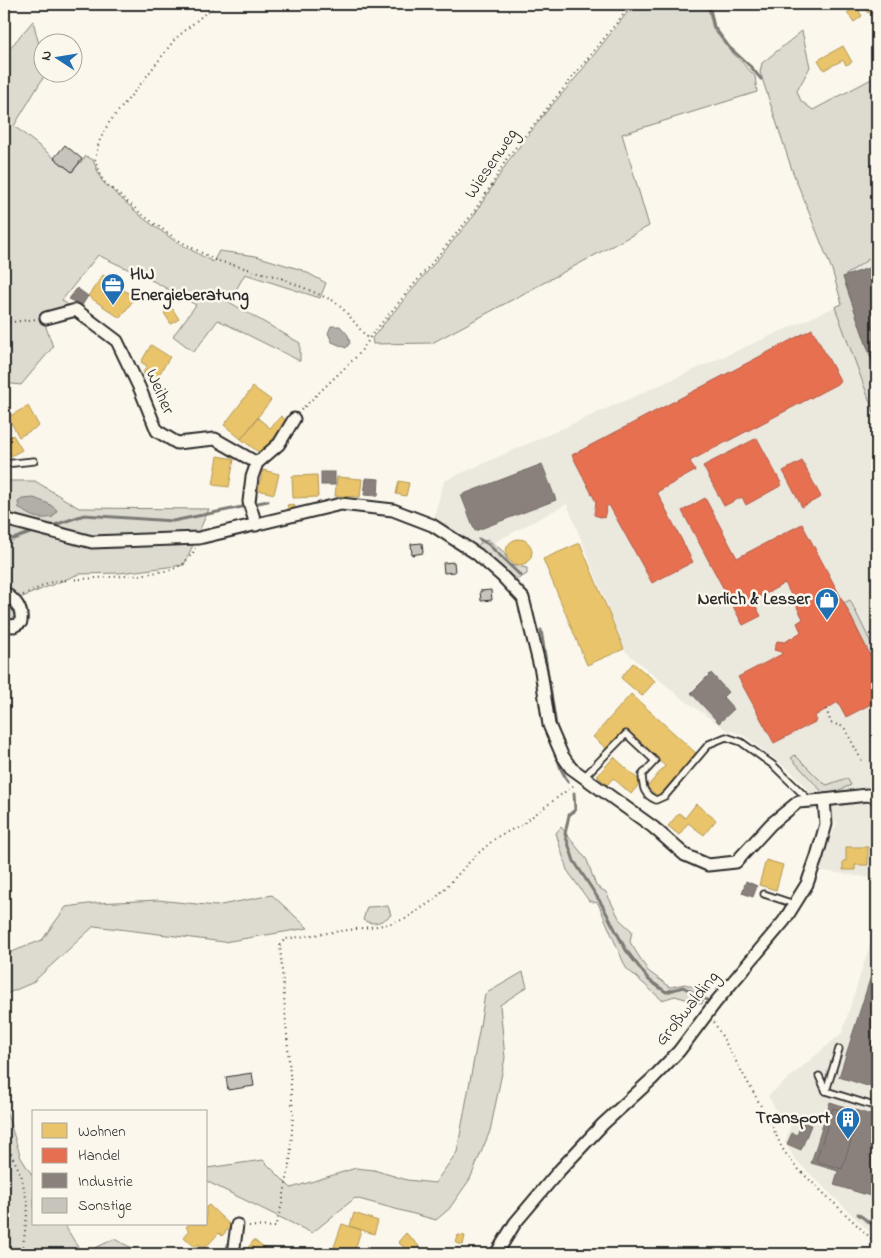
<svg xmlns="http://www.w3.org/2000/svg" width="881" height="1258" viewBox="0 0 881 1258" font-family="'Indie Flower',sans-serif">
<rect width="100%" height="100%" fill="#fbf7ec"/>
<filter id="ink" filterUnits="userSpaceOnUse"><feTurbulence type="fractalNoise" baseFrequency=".02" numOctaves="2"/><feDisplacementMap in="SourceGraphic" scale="10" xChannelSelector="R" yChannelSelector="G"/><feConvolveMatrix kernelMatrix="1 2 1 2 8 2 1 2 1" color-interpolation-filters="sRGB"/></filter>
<g filter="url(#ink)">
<g fill="#ebe8de">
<path d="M 877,240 L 877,879 L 817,870 L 837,823 L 792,772 L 743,735 L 725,729 L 680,697 L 626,652 L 567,504 L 480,550 L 432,524 L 444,481 L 842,304 L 832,270 Z"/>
<path d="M 877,922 L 877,1239 L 795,1159 L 785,1143 L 793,1117 L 779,1115 L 768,1096 L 842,1033 Z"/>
</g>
<g fill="#dddad0" stroke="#84827e">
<path d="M 634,4 L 707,4 L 713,29 L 729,49 L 755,76 L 757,92 L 622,134 L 649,226 L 432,343 L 373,344 L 372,338 L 473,217 L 509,160 L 546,112 L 574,80 Z"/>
<path d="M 33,21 L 42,56 L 42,72 L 46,73 L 14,126 L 72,172 L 86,156 L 93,160 L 102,181 L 143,218 L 175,241 L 213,262 L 219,251 L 256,256 L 302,270 L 326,283 L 320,298 L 245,274 L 229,302 L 300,343 L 300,361 L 218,320 L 194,352 L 173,336 L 196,305 L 155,282 L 98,255 L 62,300 L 72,308 L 45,314 L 46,327 L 53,347 L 21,385 L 4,383 L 4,55 Z"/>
<path d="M 802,31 L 810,67 L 797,91 L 801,101 L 813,110 L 877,76 L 877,253 L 843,277 L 877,375 L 877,421 L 835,307 L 842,304 L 832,270 L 792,170 L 760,72 L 762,63 Z"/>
<path d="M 4,481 L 35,481 L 79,508 L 209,509 L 184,565 L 120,573 L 79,574 L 15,600 L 23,614 L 4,628 Z"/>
<path d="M 487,539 L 504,552 L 507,560 L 511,565 L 527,568 L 527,574 L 518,579 L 509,575 L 491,559 L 482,555 L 478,546 L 480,543 Z"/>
<path d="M 850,600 L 875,651 L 877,650 L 877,669 L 844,603 Z"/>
<path d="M 795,755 L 822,782 L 827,785 L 847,778 L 851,785 L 826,796 L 791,758 Z"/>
<path d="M 561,827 L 587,860 L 596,886 L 606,892 L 620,920 L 632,931 L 630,942 L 648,971 L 670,987 L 685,984 L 706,992 L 702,1004 L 675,996 L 662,1000 L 626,968 L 598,903 L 589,901 L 567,870 L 556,833 Z"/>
<path d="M 272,895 L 308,928 L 224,942 L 94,926 L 32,983 L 4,995 L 4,955 L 42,940 L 66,907 L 96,903 L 158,900 L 216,906 Z"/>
<path d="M 388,906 L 391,915 C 382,922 374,926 363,920 L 367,907 Z"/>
<path d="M 523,972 L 527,987 L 500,1005 L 505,1058 L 490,1131 L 470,1179 L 449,1209 L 436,1220 L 355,1198 L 312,1233 L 206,1181 L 207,1168 L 263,1160 L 291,1188 L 356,1168 L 374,1170 L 407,1180 L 435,1183 L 457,1152 L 480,1026 L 485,994 Z"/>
<path d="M 4,1104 L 21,1158 L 34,1178 L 34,1224 L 64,1224 L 82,1254 L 4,1254 Z"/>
<path d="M 114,1239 L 144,1254 L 83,1254 Z"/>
</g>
<g fill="#b1afa7" stroke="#7b7a75">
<path d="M 331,326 L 340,326 L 348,335 L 350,343 L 346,348 L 332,342 L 328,333 Z"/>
<path d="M 34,498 L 49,504 L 57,510 L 53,517 C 38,520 31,517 19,508 L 18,502 L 22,499 Z"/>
</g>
<g fill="#e9c46a" stroke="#b09657">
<path d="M 861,4 L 877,4 L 877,6 L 868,13 Z"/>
<path d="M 856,6 L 862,16 L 854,22 L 847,13 Z"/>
<path d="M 843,46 L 852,62 L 846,65 L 843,60 L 824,70 L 818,60 Z"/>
<path d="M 103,275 L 135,298 L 120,318 L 88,296 Z"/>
<path d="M 172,308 L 179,319 L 171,324 L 164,313 Z"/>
<path d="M 151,345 L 170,357 L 155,381 L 143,373 L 147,366 L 141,362 Z"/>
<path d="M 253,387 L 271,400 L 241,439 L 224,425 Z"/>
<path d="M 28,406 L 39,426 L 19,437 L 8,417 Z"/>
<path d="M 281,416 L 287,421 L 261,454 L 241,439 L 258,418 L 270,428 Z"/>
<path d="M 13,435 L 22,450 L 11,456 L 4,443 L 4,440 Z"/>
<path d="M 218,456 L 234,459 L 229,487 L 213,485 Z"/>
<path d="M 263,470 L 279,474 L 274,494 L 258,490 Z"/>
<path d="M 317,475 L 318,497 L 293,498 L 292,476 Z"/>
<path d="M 337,477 L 362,479 L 360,497 L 335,496 Z"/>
<path d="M 399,481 L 409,483 L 406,496 L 396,494 Z"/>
<path d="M 294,504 L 296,511 L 289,512 L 287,505 Z"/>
<circle cx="519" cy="552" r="13"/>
<path d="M 580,543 L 624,649 L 587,665 L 543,559 Z"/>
<path d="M 633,663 L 655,681 L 642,696 L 621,678 Z"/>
<path d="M 631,694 L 697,754 L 658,797 L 647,787 L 665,766 L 626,731 L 608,750 L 593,737 Z"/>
<path d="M 614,757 L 641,782 L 631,794 L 613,778 L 607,785 L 597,776 Z"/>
<path d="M 696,804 L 716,820 L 704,835 L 688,823 L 679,835 L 668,826 L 679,813 L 685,818 Z"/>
<path d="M 846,847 L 868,847 L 868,865 L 855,865 L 855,870 L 843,870 L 843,861 L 846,861 Z"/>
<path d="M 766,860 L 783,865 L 776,890 L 759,885 Z"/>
<path d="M 209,1205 L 231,1226 L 222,1236 L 219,1233 L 204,1249 L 199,1244 L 195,1247 L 184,1237 L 189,1231 L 186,1227 L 189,1224 L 206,1224 L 206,1207 Z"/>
<path d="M 354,1213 L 378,1221 L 374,1234 L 350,1226 Z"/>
<path d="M 342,1224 L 361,1230 L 354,1253 L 334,1247 Z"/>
<path d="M 406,1233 L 419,1246 L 411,1254 L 398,1242 Z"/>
<path d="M 458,1235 L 465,1236 L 463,1245 L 456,1243 Z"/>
<path d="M 254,1240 L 271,1254 L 243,1254 Z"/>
</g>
<g fill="#e76f51" stroke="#af5b46">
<path d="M 812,329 L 841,382 L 690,461 L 695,471 L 657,492 L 693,562 L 652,583 L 609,505 L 607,506 L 604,518 L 594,515 L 596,502 L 572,455 Z"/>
<path d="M 757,438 L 782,485 L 746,505 L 742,497 L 724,506 L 703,466 Z"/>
<path d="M 802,461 L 821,497 L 802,507 L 783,471 Z"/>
<path d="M 705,498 L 737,558 L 802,524 L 844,603 L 877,669 L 877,701 L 846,717 L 838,702 L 815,716 L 817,721 L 774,743 L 738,677 L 782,654 L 781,652 L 774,650 L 777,641 L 785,642 L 801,632 L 797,623 L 803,619 L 785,583 L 753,601 L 761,616 L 743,625 L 682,511 Z"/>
</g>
<g fill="#8a817c" stroke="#6e6764">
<path d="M 877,265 L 877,375 L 843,277 Z"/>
<path d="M 77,288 L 88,296 L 81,307 L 69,299 Z"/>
<path d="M 542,464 L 556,500 L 475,531 L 461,495 Z"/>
<rect x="321" y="472" width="14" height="13"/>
<path d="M 366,478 L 379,479 L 378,496 L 364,495 Z"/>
<path d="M 711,673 L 728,692 L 723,697 L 734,709 L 719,723 L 691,693 Z"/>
<path d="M 746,881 L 757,886 L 753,897 L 742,893 Z"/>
<path d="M 877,957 L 877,1089 L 839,1077 Z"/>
<path d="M 830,1102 L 877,1117 L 877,1198 L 834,1185 L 838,1171 L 811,1163 Z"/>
<path d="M 833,1108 L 859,1116 L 842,1169 L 816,1161 Z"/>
<path d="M 802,1122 L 811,1125 L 801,1150 L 787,1144 L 792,1133 L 797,1135 Z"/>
</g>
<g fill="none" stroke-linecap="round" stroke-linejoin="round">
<g stroke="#7b7a75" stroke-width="3">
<path d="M 709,4 L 714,27 L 729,47 L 751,67 L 761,79"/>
<path d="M 253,504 L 268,501"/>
<path d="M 49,527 L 84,515 L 173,521 L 247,506"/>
<path d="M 4,536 L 13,539 L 36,531"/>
<path d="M 479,539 L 488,544 L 521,576"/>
<path d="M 541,630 L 556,725"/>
<path d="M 557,757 L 561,769 L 568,782"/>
<path d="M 574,793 L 575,810 L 569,815 L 565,834 L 574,861 L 601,903 L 626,950 L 649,980 L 666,992 L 683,987 L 709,1001"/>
<path d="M 858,1214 L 877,1228"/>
</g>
</g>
<g fill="#c7c4bc" stroke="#2b2b2b">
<path d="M 65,145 L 82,159 L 72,172 L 54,158 Z"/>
<path d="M 422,543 L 423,553 L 412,555 L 411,544 Z"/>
<path d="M 454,562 L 455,572 L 444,573 L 443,563 Z"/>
<path d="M 491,590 L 492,600 L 481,601 L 480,591 Z"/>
<path d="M 252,1073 L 254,1086 L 228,1090 L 226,1077 Z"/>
</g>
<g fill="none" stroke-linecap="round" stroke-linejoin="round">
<g stroke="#2b2b2b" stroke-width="9">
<g id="service">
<path d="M 4,464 L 34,461"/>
<path d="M 584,777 L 626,734 L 655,761 L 642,775 C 643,788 643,794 656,800 L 665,796 L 709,744 L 726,737 L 741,742 L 773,765 L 810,801"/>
<path d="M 764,894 L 794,904"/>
<path d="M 839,1049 L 826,1091 L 877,1107"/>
<path d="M 819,1076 L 826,1091"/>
</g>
</g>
<g stroke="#2b2b2b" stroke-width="15">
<g id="minor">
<path d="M 46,318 L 76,310 L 117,341 L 140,389 L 157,431 L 177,443 L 215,439 L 257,463"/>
<path d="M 4,519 L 92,542 L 199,538 L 341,504 L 393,510 L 432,525 L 477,554 L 501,575 L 523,598 L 541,671 L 549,725 L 562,755 L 571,768 L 653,827 L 685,855 L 708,865 L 736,862 L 771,824 L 798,802 L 824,800 L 867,795 L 877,797"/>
<path d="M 256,525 L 249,502 L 252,477 L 257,463 L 279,444 L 294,419"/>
<path d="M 4,592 C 14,600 23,607 21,622 L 14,626 L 4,625"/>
<path d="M 233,1254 L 237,1225"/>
<path d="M 496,1254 L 515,1223 L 558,1172 L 603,1124 L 652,1079 L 679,1051 L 715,1003 L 784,921 L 807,884 L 817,856 L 826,824 L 824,800"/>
</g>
</g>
<g stroke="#2b2b2b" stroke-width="2" stroke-dasharray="1 4" stroke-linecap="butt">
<path d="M 216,4 L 175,39 L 143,81 L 108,124 L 99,142 L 95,159 L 103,181 L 144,216 L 176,239 L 215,260 L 281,278 L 334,301 L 346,312 L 369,340"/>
<path d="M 4,323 L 36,319"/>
<path d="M 301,410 L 358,355 L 369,340 L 370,337 L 471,216 L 491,186 L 507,158 L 632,4"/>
<path d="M 23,595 L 54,581 L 139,575 L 171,570 L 183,564 L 193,553 L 195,548"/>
<path d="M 826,709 L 831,723 L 844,727 L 863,763"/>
<path d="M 714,1022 L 771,1124 L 782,1148 L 794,1165 L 877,1244"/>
<path d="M 4,1140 L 21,1174 L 28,1207 L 22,1254"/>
<path d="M 249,1226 L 275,1227 L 282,1204 L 290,1164 L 293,1113 L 280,945 L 285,939 L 384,925 L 405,919 L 435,899 L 475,856 L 497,837 L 521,825 L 574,785"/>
</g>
<use href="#service" stroke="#fbf7ec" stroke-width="5.5"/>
<use href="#minor" stroke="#fbf7ec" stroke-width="11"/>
</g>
</g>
<defs>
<g id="office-pin" transform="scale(1.25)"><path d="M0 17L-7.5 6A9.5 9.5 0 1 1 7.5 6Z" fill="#1f6fb2" stroke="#fbf7ec"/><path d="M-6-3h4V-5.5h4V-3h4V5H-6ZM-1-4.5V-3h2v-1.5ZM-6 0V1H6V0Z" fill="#fff"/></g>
<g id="shop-pin" transform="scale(1.25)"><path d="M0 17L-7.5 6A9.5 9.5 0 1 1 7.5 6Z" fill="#1f6fb2" stroke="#fbf7ec"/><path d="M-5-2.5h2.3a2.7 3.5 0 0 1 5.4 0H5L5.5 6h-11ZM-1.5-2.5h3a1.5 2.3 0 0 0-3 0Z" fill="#fff"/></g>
<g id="building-pin" transform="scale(1.25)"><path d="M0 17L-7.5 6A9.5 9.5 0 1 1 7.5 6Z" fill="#1f6fb2" stroke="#fbf7ec"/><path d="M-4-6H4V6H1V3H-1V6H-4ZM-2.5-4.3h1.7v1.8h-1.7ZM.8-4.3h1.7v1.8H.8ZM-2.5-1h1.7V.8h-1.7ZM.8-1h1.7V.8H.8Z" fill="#fff"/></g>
</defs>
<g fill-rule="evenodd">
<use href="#office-pin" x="113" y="285"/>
<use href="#shop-pin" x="827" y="600"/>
<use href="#building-pin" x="848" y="1119"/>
</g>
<g text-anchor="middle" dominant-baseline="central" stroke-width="5" stroke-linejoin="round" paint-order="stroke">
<g font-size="18" fill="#2b2b2b" stroke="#fbf7ec">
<text transform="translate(492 164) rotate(-56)">Wiesenweg</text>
<text transform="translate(159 392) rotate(67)">Weiher</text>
<text transform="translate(688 1009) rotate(-51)">Großwalding</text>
</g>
<g font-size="18" font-weight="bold" fill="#2b2b2b" stroke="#fbf7ec" text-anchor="end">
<text x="130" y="275" text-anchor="start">HW<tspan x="130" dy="21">Energieberatung</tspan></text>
<text x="810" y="600">Nerlich &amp; Lesser</text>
<text x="830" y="1119">Transport</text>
</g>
</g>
<rect width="881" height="1258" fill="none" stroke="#fbf7ec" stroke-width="20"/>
<rect x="10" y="10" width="861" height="1238" fill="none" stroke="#2b2b2b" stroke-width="2" filter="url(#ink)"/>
<rect x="32" y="1110" width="175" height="115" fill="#fbf7ec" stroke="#a8a59f"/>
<rect x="42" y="1123" width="25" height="15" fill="#e9c46a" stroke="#a8a59f"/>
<text x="78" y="1136" font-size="15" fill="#2b2b2b">Wohnen</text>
<rect x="42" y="1148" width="25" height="15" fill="#e76f51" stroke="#a8a59f"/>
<text x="78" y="1160" font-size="15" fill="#2b2b2b">Handel</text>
<rect x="42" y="1173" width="25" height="15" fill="#8a817c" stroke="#a8a59f"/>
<text x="78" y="1186" font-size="15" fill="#2b2b2b">Industrie</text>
<rect x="42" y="1198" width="25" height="15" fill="#c7c4bc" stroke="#a8a59f"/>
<text x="78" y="1210" font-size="15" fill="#2b2b2b">Sonstige</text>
<g transform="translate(58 58) rotate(282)"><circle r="24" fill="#fbf7ec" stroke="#a8a59f"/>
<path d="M0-4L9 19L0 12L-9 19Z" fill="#1f6fb2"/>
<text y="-8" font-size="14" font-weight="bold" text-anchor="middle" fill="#2b2b2b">N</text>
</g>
</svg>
